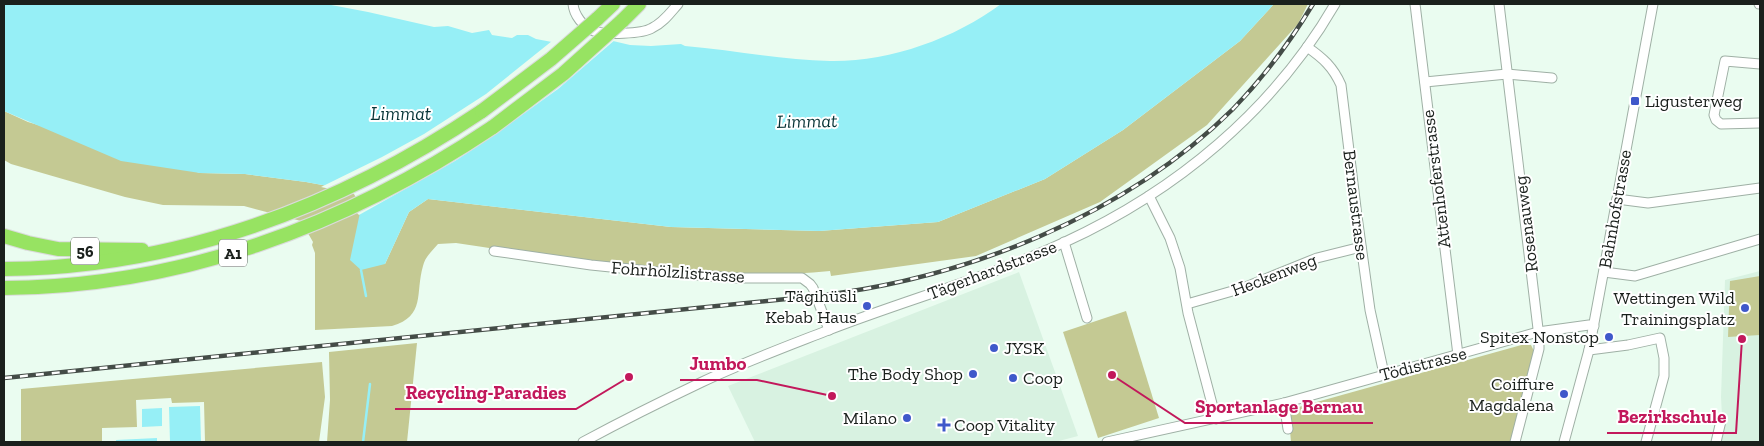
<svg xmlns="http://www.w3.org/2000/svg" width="1764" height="446" viewBox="0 0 1764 446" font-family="'Zilla Slab',serif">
<rect width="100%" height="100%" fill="#eafcf0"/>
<g fill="#d8f2e1">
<path d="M 1760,271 L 1760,442 L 1721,442 L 1723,435 L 1721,397 L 1725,280 Z"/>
<path d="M 1019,272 L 1078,436 L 1055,442 L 755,442 L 728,386 Z"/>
</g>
<g fill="#c4c993">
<path d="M 1274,4 L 1308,4 L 1298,24 L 1207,125 L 1100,202 L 976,256 L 831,276 L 830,271 C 708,283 576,261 456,243 L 438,244 C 432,251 425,257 423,266 C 415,293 426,316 392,326 L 315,330 L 315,253 L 312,245 L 313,242 L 301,221 L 244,206 L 163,205 L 125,197 L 11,164 L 4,160 L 4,111 L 28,122 L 200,173 L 245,174 L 306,182 L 355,191 L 385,264 L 409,212 L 428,199 L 671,227 L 819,231 L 938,222 L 1045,179 L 1123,130 L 1240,41 Z"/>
<path d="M 1760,276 L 1760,335 L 1728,337 L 1730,281 Z"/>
<path d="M 1126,311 L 1159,418 L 1098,438 L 1063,332 Z"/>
<path d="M 417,343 L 407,442 L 327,442 L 330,400 L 329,352 Z"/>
<path d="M 1525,344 L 1531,345 L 1534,351 L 1511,442 L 1291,442 L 1288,410 Z"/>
<path d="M 322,362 L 325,397 L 319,442 L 205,442 L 204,402 L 172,403 L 171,398 L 136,400 L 137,427 L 102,428 L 102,442 L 21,442 L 21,389 Z"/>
</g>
<g fill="#96eff6">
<path d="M 4,4 L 326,4 L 368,12 L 434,27 L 448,26 L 472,33 L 489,30 L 492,35 L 512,38 L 517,35 L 528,35 L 536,39 L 552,42 L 562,38 L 613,41 L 630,45 L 651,46 L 681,44 L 685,46 C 733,50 781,60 830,61 C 889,62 954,39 1001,4 L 1274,4 L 1240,41 L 1123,130 L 1045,179 L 938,222 L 819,231 L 671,227 L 428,199 L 409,212 L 385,264 L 361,270 L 350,260 L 362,203 L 355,191 L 306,182 L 245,174 L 200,173 L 121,161 L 4,111 Z"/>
<path d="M 200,406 L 201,442 L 170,442 L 169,407 Z"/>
<path d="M 162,408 L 162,426 L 142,427 L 142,409 Z"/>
<path d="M 157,438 L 157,442 L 116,442 L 116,440 Z"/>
</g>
<path fill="#eafcf0" d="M 562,36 L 605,40 L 616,39 L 558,89 L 490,138 L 455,161 L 359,215 L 357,213 L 359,203 L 354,194 L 321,187 L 382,157 L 424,134 L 486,94 L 557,37 Z"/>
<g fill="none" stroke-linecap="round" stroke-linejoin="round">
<g stroke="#96eff6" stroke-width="2.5">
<path d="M 361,270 L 366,296"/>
<path d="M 363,442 L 370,384"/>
</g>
<g stroke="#9fb0a5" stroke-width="11">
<g id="minor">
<path d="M 573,4 C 574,15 583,27 594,31 C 604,35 643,34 652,28 C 663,23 670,13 678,4"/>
<path d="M 1415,4 L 1458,355"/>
<path d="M 1499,4 L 1539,337 L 1539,349 L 1515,442"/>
<path d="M 1759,4 L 1760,4"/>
<path d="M 1307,47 C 1323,58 1333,67 1341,85 L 1357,216 L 1370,310 L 1384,374"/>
<path d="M 1760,64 L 1725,61 L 1714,115 L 1716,120 L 1721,124 L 1760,123"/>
<path d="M 1425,82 L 1507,74 L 1552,78"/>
<path d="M 1149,196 L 1170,238 L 1180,268 L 1188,313 L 1216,419"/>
<path d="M 1617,199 L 1648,203 L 1760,188"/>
<path d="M 1064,242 L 1087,318"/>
<path d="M 494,251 L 591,265 L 669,273 L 738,278 L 802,278 L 810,284 L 813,288 L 829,330"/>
<path d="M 1604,272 L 1635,276 L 1760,239"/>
<path d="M 1187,304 L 1243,288 L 1317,258 L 1361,247"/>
<path d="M 1589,350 L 1628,345 L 1660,338 L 1664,358 L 1664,376 L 1646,442"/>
<path d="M 1284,403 L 1288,429"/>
<path d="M 583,442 C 622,421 662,401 702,382 C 742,363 785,347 826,331 C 905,300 988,278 1065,242 C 1176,191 1273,111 1335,4"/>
<path d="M 1107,442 L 1284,403 L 1538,332 L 1589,325 L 1594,326"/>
<path d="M 1564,442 L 1589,350 L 1653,4"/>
<path d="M 1716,442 L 1721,421"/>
</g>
</g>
<g stroke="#dadbdb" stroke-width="16">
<g id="highway">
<path d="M 597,19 L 613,4"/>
<path d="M 622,21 L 639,4"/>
<path d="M 4,236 L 28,243 L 58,249 L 142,250"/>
<path d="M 4,269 C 177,268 339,207 482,111"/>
<path d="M 4,288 C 181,287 347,225 493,127"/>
</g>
</g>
<use href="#minor" stroke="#fff" stroke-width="9"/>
<use href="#highway" stroke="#97e362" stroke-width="14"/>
<g stroke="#444c47" stroke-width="4.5">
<path id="rail" d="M 4,378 L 816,296 C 965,279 1125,216 1233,109 C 1264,77 1290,42 1313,4"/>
</g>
<use href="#rail" stroke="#fff" stroke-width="2.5" stroke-dasharray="8" stroke-linecap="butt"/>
<g stroke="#dadbdb" stroke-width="16" stroke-linecap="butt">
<g id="highway-bridge">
<path d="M 482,111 L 551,59 L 597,19"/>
<path d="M 493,127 L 563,74 L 622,21"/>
</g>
</g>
<use href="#highway-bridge" stroke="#97e362" stroke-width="14"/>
</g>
<g fill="#3f58ca" stroke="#fff" stroke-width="2">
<rect x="1630" y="96" width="10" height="10" rx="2.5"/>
<circle cx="867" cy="306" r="5"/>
<circle cx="1745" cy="308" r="5"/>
<circle cx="1609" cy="337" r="5"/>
<circle cx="994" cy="348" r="5"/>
<circle cx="973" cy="374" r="5"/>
<circle cx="1013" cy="378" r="5"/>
<circle cx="1564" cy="394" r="5"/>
<circle cx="907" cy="418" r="5"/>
<path d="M941.5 417.5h5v5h5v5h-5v5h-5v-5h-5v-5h5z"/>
</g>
<g text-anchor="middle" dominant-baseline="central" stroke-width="4" stroke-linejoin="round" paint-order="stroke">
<g fill="#fff" stroke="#5f6360" stroke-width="1">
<rect x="71" y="237.5" width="28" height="27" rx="4"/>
<rect x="219" y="239.5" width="28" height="27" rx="4"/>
</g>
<g font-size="16" font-weight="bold" fill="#1a201c">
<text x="85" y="251">56</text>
<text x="233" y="253">A1</text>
</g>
<g font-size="18" fill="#1a201c" stroke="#fff" text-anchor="end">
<text x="1645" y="101" text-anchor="start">Ligusterweg</text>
<text x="857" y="296">Tägihüsli<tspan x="857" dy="21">Kebab Haus</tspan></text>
<text x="1735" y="298">Wettingen Wild<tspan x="1735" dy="21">Trainingsplatz</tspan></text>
<text x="1599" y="337">Spitex Nonstop</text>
<text x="1004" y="348" text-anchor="start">JYSK</text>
<text x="963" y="374">The Body Shop</text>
<text x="1023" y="378" text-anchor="start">Coop</text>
<text x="1554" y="384">Coiffure<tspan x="1554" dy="21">Magdalena</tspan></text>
<text x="897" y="418">Milano</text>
<text x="954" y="425" text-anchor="start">Coop Vitality</text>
</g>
<g font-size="18" fill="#1a201c" stroke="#fff">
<text transform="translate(1436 179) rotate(-97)">Attenhoferstrasse</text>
<text transform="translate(1356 205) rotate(83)">Bernaustrasse</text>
<text transform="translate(1615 209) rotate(-80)">Bahnhofstrasse</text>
<text transform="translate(1526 224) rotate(-97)">Rosenauweg</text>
<text transform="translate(992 270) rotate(-21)">Tägerhardstrasse</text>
<text transform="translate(678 272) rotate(4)">Fohrhölzlistrasse</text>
<text transform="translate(1274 275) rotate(-21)">Heckenweg</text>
<text transform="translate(1423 364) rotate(-15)">Tödistrasse</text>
</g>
<g font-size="19" font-style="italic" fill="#083538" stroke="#fff">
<text x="401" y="113">Limmat</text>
<text transform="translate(807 121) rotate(-1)">Limmat</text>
</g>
</g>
<path fill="none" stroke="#c2185b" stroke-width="2" d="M832 396L757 380H680M629 377L576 409H395M1112 375L1185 423H1373M1742 339L1736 433H1607"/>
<g fill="#c2185b" stroke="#fff" stroke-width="2">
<circle cx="832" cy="396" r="5"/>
<circle cx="629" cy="377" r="5"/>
<circle cx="1112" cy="375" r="5"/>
<circle cx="1742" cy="339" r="5"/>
</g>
<g font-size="19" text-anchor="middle" font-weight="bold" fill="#c2185b" stroke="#fff" stroke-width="4" stroke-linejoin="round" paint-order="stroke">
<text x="718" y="370">Jumbo</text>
<text x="486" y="399">Recycling-Paradies</text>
<text x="1279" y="413">Sportanlage Bernau</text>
<text x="1672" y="423">Bezirkschule</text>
</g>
<rect width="1764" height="446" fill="none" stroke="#1a201c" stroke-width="10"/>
</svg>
